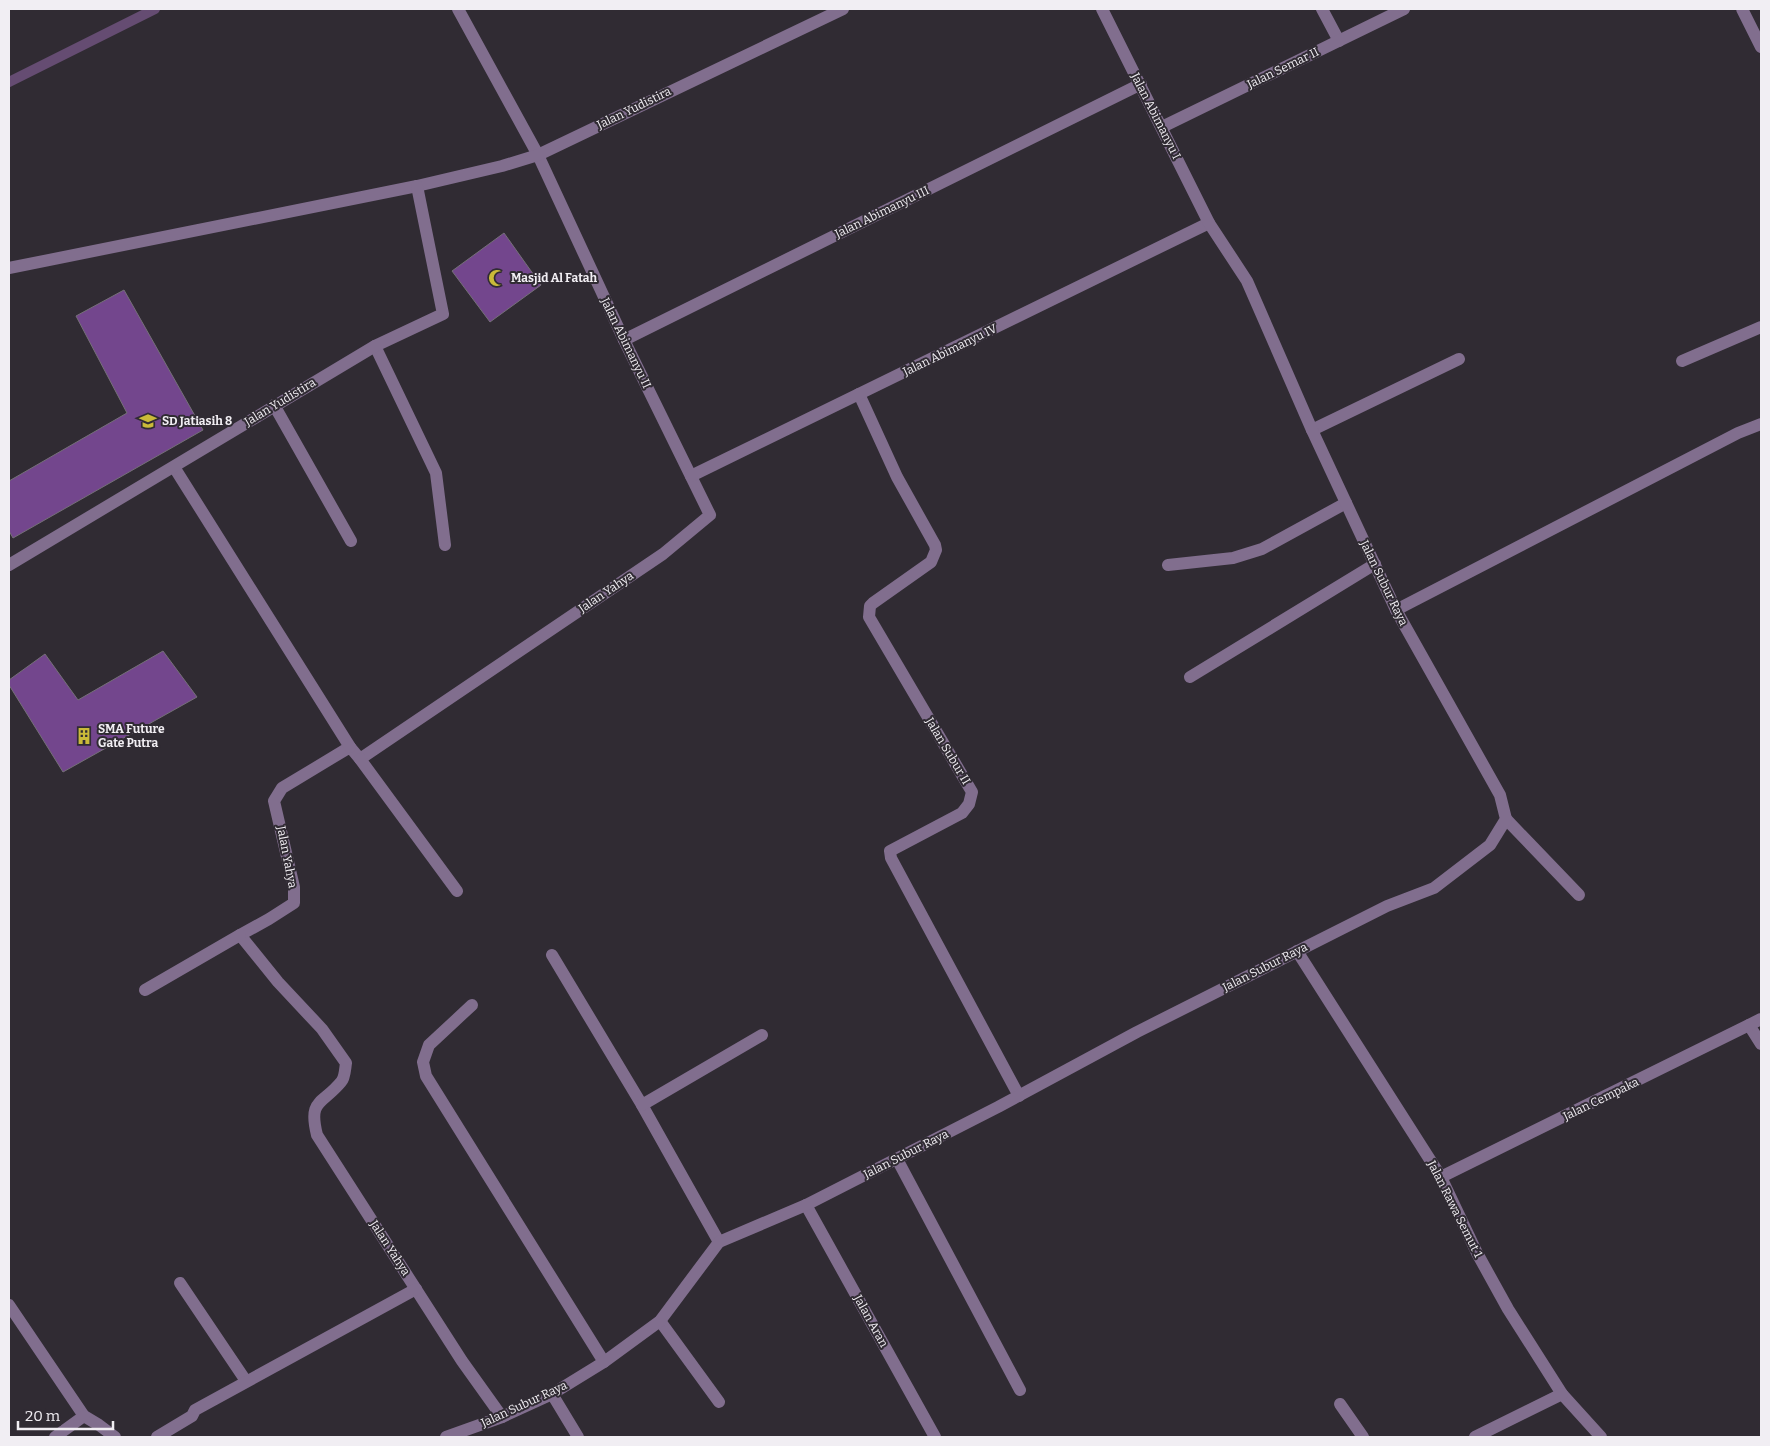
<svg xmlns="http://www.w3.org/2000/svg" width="1770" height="1446" viewBox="0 0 1770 1446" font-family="Bitter,serif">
<rect width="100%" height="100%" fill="#302b33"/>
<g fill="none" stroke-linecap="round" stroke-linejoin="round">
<path stroke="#654c72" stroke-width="10" d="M 9,82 L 155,9"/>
</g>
<g fill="#73468d" stroke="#757078">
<path d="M 504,233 L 541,285 L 490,322 L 452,271 Z"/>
<path d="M 124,290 L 203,430 L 13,538 L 9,531 L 9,481 L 127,413 L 76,316 Z"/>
<path d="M 163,651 L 197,697 L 63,772 L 9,685 L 9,680 L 45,654 L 78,700 Z"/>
</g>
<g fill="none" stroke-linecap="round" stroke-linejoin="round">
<g stroke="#816e8e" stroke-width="12">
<path d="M 458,9 L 538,155 L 624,340 L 710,515 L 663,554 L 360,759 L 350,747 L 282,788 L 274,801 L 294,887 L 294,903 L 269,919 L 240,935 L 278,982 L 322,1029 L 346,1063 C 345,1069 345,1078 341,1082 C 322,1105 308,1099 317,1135 L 462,1361 L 502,1417"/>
<path d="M 1322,9 L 1339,41"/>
<path d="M 1742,9 L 1761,47"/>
<path d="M 1162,127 L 1404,9"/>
<path d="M 9,268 L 417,186 L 502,166 L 538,155 L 843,9"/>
<path d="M 624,340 L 1141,84"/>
<path d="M 375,346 L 436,473 L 445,545"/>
<path d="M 1682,361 L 1761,327"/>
<path d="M 859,394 L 897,477 L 935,545 L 936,550 L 931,562 L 873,603 L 870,606 L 869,617 L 972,792 L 969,804 L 962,813 L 890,851 L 891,858 L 1019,1096"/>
<path d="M 274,405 L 351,541"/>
<path d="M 1312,430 L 1459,359"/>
<path d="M 174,467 L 350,747"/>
<path d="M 691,476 L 1209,223"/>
<path d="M 9,565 L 375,346 L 443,314 L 417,186"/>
<path d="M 1168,565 L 1233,558 L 1262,549 L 1346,503"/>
<path d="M 1396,610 L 1738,433 L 1761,424"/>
<path d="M 1190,677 L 1375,564"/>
<path d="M 360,759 L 457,891"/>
<path d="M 1506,819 L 1579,895"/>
<path d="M 1297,951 L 1441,1177 L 1477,1253 L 1508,1309 L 1562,1394 L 1601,1437"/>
<path d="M 552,955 L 642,1105 L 719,1242"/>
<path d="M 145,990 L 240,935"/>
<path d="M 472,1005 L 429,1045 L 423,1062 L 426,1076 L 604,1362"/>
<path d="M 1749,1025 L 1761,1044"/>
<path d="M 642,1105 L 762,1035"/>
<path d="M 897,1159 L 1020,1390"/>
<path d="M 1441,1177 L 1761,1019"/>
<path d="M 806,1205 L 935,1437"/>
<path d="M 180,1283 L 246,1381"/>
<path d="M 9,1305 L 84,1416 L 99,1425 L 115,1437"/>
<path d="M 660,1321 L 719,1402"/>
<path d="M 552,1394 L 578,1437"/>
<path d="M 1340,1404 L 1363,1437"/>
<path d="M 55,1437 L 84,1416"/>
<path d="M 157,1437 L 192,1416 L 195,1410 L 416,1289"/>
<path d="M 446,1437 L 502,1417 L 552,1394 L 604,1362 L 660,1321 L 719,1242 L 806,1205 L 998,1107 L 1137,1032 L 1387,906 L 1434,888 L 1490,845 L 1506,819 L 1500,795 L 1396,610 L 1312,430 L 1247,281 L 1209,223 L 1102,9"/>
<path d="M 1475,1437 L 1562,1394"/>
</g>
</g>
<defs>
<g id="mosque-bare" transform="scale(1.35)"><path d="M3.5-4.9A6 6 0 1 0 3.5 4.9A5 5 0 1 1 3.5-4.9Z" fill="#caba39" stroke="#302b33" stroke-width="2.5" paint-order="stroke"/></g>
<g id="school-bare" transform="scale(1.35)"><path d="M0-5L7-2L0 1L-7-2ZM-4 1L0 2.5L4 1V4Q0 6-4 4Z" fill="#caba39" stroke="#302b33" stroke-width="2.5" paint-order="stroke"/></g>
<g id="building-bare" transform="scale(1.35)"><path d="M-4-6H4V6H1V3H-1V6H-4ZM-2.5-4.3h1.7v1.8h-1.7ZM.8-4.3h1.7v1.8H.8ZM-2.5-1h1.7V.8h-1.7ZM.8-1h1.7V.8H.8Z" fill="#caba39" stroke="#302b33" stroke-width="2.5" paint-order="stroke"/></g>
</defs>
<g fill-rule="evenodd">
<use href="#mosque-bare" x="497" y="278"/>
<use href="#school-bare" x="148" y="421"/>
<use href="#building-bare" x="84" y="736"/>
</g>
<g text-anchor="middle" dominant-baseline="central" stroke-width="4" stroke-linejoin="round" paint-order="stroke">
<g font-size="12" fill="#f1eef3" stroke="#302b33">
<text transform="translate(1283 68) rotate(-26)">Jalan Semar II</text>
<text transform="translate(634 108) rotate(-26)">Jalan Yudistira</text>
<text transform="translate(1156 116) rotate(63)">Jalan Abimanyu I</text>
<text transform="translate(882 212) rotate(-26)">Jalan Abimanyu III</text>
<text transform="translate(626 343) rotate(64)">Jalan Abimanyu II</text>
<text transform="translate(950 350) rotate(-26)">Jalan Abimanyu IV</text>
<text transform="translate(280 402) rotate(-31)">Jalan Yudistira</text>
<text transform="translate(1384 583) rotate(64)">Jalan Subur Raya</text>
<text transform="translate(606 592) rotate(-34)">Jalan Yahya</text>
<text transform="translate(948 751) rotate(59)">Jalan Subur II</text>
<text transform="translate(287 857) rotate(79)">Jalan Yahya</text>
<text transform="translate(1265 967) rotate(-27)">Jalan Subur Raya</text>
<text transform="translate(1601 1099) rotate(-26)">Jalan Cempaka</text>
<text transform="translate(906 1154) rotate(-27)">Jalan Subur Raya</text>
<text transform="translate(1455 1209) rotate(63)">Jalan Rawa Semut 1</text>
<text transform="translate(390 1248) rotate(57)">Jalan Yahya</text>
<text transform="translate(871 1321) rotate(61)">Jalan Aran</text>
<text transform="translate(524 1404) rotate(-25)">Jalan Subur Raya</text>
</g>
<g font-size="12" font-weight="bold" fill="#f1eef3" stroke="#302b33" text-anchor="start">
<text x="511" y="278">Masjid Al Fatah</text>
<text x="162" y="421">SD Jatiasih 8</text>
<text x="98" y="729">SMA Future<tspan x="98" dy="14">Gate Putra</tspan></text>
</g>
</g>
<rect width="1770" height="1446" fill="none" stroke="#f1eef3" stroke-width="20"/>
<path d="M18 1421v8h95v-8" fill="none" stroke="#f1eef3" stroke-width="2.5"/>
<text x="25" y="1421" font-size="15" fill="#f1eef3" stroke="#302b33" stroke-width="4" paint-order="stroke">20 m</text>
</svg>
